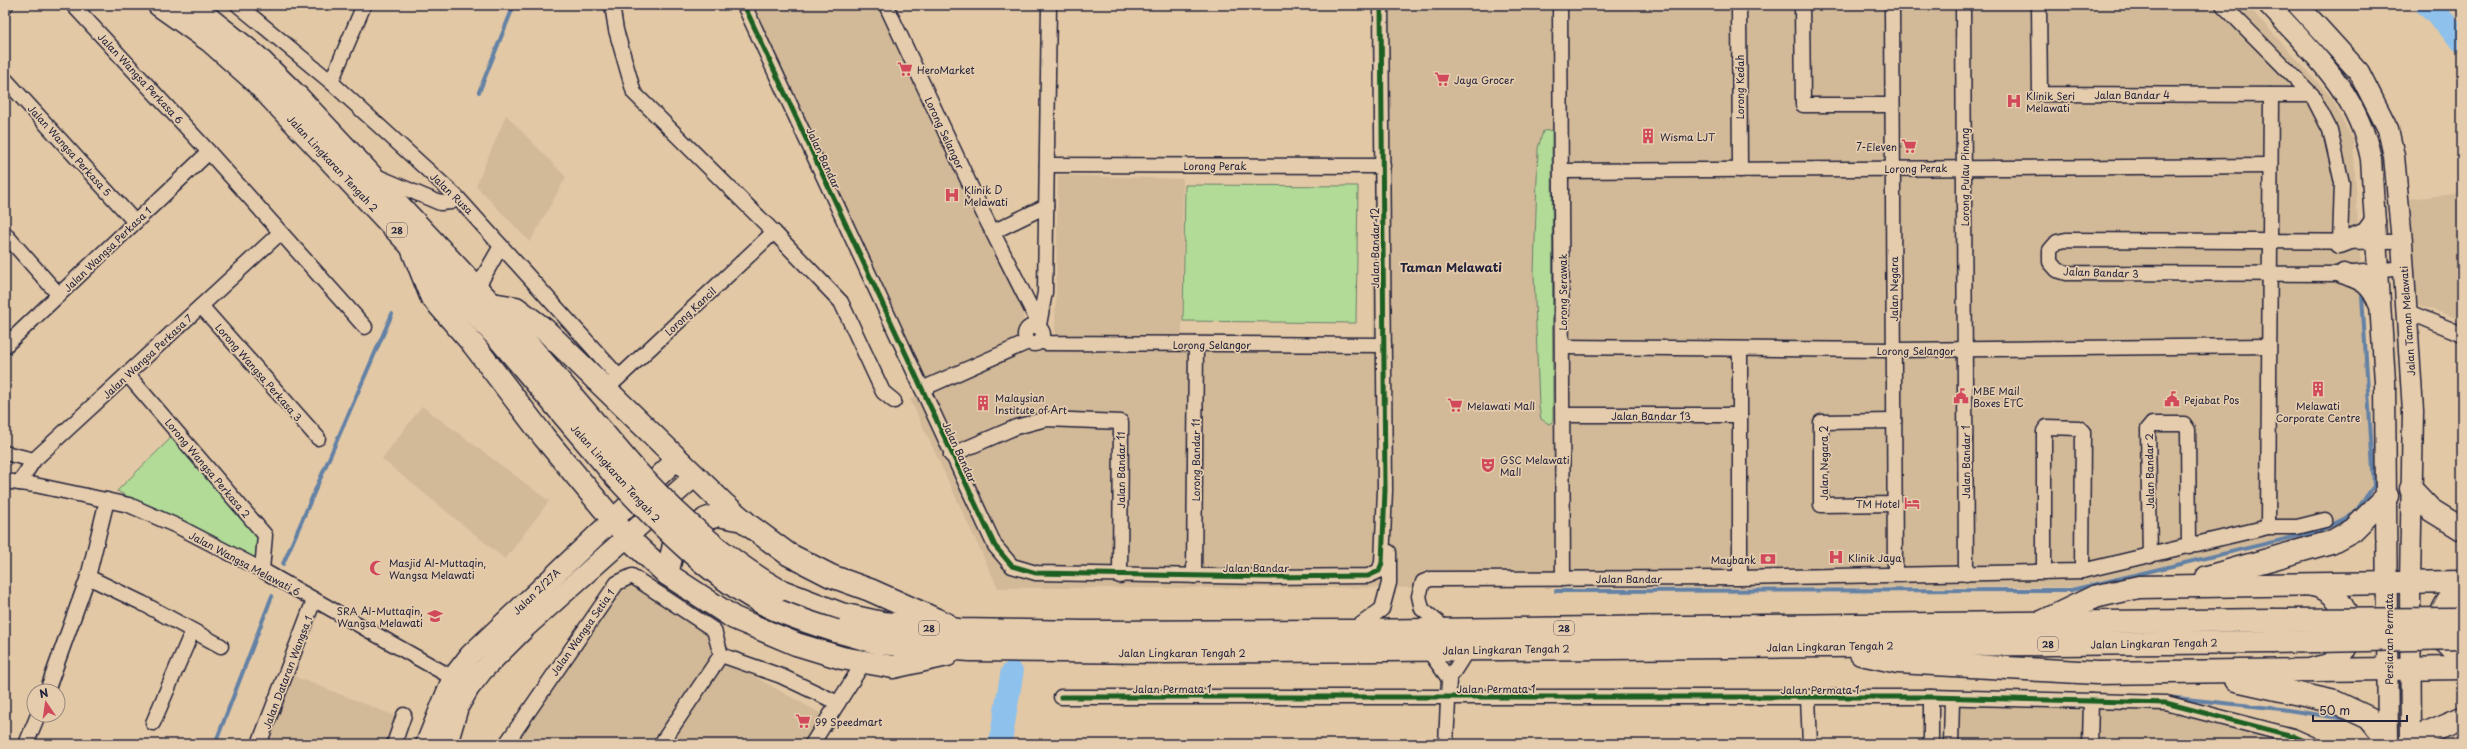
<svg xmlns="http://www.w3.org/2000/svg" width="2467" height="749" viewBox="0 0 2467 749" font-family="'Playpen Sans',sans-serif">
<rect width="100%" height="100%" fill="#e3c8a5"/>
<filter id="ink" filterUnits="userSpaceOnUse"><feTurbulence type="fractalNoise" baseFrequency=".025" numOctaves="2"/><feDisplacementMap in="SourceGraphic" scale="8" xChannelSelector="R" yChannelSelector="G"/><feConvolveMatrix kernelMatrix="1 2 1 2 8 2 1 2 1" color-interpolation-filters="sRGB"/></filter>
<g filter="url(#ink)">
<g fill="#d2b998">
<path d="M 749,5 L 881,5 L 1025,304 L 1021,340 L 924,383 Z"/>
<path d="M 1374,5 L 2247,5 L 2332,98 L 2353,141 L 2374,481 L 2347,525 L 2071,587 L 998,588 L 910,399 L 1055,335 L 1058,175 L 1183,179 L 1182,334 L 1373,338 Z"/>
<path d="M 506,115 L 566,177 L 530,242 L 476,186 Z"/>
<path d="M 2462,193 L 2462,320 L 2416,304 L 2410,199 Z"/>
<path d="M 422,406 L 549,501 L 505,559 L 382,459 Z"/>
<path d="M 632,582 L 710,633 L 716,655 L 825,716 L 806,744 L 512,744 L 621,587 Z"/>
<path d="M 291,675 L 398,717 L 389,744 L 264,744 Z"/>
<path d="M 1956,703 L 2166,708 L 2299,744 L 1955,744 Z"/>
</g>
<g fill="#b2db97" stroke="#6a7e69">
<path d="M 1552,130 L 1553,421 L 1549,424 L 1541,419 L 1539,406 L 1534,273 L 1538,148 L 1543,131 Z"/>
<path d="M 1185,185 L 1358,186 L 1356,323 L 1183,321 Z"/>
<path d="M 174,435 L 262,538 L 258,564 L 117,491 Z"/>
</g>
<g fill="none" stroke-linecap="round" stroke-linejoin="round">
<g stroke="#6381a5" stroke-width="4">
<path d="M 479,92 L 514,5"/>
<path d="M 283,564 L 392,314"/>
<path d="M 1556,591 L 2071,590 L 2319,531 L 2354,514 L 2374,486 L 2362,295"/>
<path d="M 2166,697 L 2281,709 L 2352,720"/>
<path d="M 215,744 L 272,596"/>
</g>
<g stroke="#8ec1eb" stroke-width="23">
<path d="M 2427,5 L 2462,40"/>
<path d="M 1000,744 L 1012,673"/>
</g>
<g stroke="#22223b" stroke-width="17">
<g id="minor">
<path d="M 73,5 L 209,152 L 365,327"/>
<path d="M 238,5 L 331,82 L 457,197 L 619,377"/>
<path d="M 612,5 L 616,30 L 634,93 L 774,232 L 841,302 L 883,392 L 894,401"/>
<path d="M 744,5 L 995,546 L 1012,566 L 1036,573 L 1266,577 L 1368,576 L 1379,571 L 1382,563 L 1385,490 L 1381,5"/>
<path d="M 886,5 L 985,217 L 1039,324"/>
<path d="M 1560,5 L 1563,579"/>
<path d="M 1739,5 L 1740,170"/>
<path d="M 1802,5 L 1803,105 L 1892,105"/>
<path d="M 1892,5 L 1895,574"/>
<path d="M 1963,5 L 1966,574"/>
<path d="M 2039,5 L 2040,94 L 2312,95"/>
<path d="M 2223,5 L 2312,95 L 2330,130 L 2342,183 L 2340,243"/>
<path d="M 5,6 L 6,5"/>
<path d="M 5,79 L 135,222"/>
<path d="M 331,82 L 364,5"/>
<path d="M 1047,165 L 1383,166"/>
<path d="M 1562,171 L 2270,166"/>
<path d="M 376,176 L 440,203 L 451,202 L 457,197"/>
<path d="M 993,232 L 1046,206"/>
<path d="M 5,234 L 59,295"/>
<path d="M 2402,242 L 2066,240 L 2057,242 L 2050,250 L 2050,262 L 2057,270 L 2067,273 L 2344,274 L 2404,268"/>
<path d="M 477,288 L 501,246"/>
<path d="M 201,306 L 318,438"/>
<path d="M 2406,311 L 2462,334"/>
<path d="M 1039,325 L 1045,292 L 1049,5"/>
<circle cx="1034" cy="335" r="9"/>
<path d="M 1042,341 L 1046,343 L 1384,345"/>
<path d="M 5,346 L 209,152"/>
<path d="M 1563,347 L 1894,350 L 2269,346"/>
<path d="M 127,374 L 265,535 L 262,570"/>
<path d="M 613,383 L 774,232"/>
<path d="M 922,389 L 1028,342"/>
<path d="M 1563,415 L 1740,415"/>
<path d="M 1894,421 L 1821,422 L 1821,505 L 1895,504"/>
<path d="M 5,453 L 34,460"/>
<path d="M 951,455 L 1016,427 L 1046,419 L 1121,422 L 1120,576"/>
<path d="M 5,481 L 35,485 L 129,505 L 179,527 L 262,570 L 460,682"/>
<path d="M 19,483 L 34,460 L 280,233"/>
<path d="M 2268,527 L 2271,95"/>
<path d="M 2150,556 L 2148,429 L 2152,424 L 2184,424 L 2188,430 L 2189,547"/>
<path d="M 2044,572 L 2044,431 L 2047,427 L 2079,428 L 2083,432 L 2082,571"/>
<path d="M 1194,576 L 1196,344"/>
<path d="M 88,577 L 142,603 L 221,646"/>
<path d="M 1740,578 L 1740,349"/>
<path d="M 1447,630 L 1422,609 L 1419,596 L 1423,582 L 1431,579 L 1740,578 L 2082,571 L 2268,527 L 2297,527 L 2325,520"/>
<path d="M 1352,631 L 1382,609 L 1389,583 L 1389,552"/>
<path d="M 1428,650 L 1449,679"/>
<path d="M 721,655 L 781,676 L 838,703"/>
<path d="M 1449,679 L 1468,649"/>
<path d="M 47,691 L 88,577 L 107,500"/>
<path d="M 1061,697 L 1931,697 L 2091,701 L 2166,703 L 2293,736 L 2311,744"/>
<path d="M 1808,698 L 1810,744"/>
<path d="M 153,723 L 192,632"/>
<path d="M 26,744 L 38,715"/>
<path d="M 259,744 L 314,600"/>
<path d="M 394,744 L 404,715"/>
<path d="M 506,744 L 617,583 L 632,576 L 714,630 L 721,655"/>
<path d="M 661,744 L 721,655"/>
<path d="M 812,744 L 864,662"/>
<path d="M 1446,744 L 1449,679"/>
<path d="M 1931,744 L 1931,697"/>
<path d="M 1951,744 L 1952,698"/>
<path d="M 2090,744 L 2091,701"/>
</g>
</g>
<g stroke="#22223b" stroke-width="23">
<g id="secondary">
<path d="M 2269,5 C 2313,53 2358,93 2371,159 L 2385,382 L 2388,744"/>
<path d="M 2298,5 L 2359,72 L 2388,129 L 2394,156 L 2402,242 L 2413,411 L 2410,583 L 2411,744"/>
<path d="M 2340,243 L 2366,233 L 2375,221"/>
<path d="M 2344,274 C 2364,280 2371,285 2379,304"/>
<path d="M 426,744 L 453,677 L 470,655 L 677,459"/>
<path d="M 447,744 L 458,707 L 469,688 L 483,670 L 526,627 L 695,476"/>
</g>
</g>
<g stroke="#22223b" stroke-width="25">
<g id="trunk">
<path d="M 159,5 L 210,41 L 255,81 L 500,340 L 615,476"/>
<path d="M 192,5 L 256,56 L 299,98 L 523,338 L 629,463"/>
<path d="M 410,243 L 431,296 L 473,344 L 544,437 L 628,538 L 667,574 L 734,618 L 796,644 L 842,658 L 893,667 L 947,655"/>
<path d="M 492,304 L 516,308 L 544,329 L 724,504 L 750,526 L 788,554 L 831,576 L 870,590 L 946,624"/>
<path d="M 2411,489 L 2431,510 L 2462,529"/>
<path d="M 667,574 L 674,545 L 706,519 L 718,515 L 743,520"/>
<path d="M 2207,577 L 2331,542 L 2353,530 L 2387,496"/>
<path d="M 2312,585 C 2352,592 2363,649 2328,665 C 2323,667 2318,667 2313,669"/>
<path d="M 2462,588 C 2434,608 2431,639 2462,656"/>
<path d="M 779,590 L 841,614 L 882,623 L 959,630 L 1085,632 L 1352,631 L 2271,620"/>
<path d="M 2044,621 L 2094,597 L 2139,587 L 2462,582"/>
<path d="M 836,631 L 879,643 L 970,650 L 1162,652 L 2272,642"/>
<path d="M 1861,654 L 1898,662 L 2097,673 L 2462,668"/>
<path d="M 2236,680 L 2335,702 L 2369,718 L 2388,741"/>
<path d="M 2415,744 L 2429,732 L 2462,718"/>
</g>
</g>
<use href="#minor" stroke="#e5ccad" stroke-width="14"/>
<use href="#secondary" stroke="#e5ccad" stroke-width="20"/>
<use href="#trunk" stroke="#e5ccad" stroke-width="22"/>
<g stroke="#22223b" stroke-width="25" stroke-linecap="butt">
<g id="trunk-bridge">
<path d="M 629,463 C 674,513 721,557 779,590"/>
<path d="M 615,476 C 660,525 710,577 770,607 C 791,617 814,624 836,631"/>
<path d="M 2271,620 L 2462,619"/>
<path d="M 2272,642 L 2462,638"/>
</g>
</g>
<use href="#trunk-bridge" stroke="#e5ccad" stroke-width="22"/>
<g stroke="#e5ccad" stroke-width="8">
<g id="cycleway">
<path d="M 744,5 L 995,546 L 1012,566 L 1036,573 L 1266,577 L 1368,576 L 1379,571 L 1382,563 L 1385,490 L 1381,5"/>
<path d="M 1061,697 L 1931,697 L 2091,701 L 2166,703 L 2293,736 L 2311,744"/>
</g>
</g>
<use href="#cycleway" stroke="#1b5e20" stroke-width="5"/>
</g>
</g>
<defs>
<g id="supermarket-bare" transform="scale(1.2)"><path d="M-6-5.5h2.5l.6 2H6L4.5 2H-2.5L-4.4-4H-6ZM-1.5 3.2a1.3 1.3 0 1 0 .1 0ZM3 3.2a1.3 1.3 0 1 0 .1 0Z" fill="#d1495b" stroke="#e5ccad" stroke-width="2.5" paint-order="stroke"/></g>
<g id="hospital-bare" transform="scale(1.2)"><path d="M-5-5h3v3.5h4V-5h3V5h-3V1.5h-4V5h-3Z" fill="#d1495b" stroke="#e5ccad" stroke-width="2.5" paint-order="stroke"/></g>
<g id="building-bare" transform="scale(1.2)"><path d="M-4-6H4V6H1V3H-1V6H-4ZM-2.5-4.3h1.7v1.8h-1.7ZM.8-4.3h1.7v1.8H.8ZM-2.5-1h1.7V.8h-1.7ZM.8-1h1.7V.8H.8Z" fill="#d1495b" stroke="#e5ccad" stroke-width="2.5" paint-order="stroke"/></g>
<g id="civic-bare" transform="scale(1.2)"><path d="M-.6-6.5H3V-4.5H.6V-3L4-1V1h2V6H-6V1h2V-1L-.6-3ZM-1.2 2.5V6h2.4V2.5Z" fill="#d1495b" stroke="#e5ccad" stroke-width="2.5" paint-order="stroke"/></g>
<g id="theatre-bare" transform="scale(1.2)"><path d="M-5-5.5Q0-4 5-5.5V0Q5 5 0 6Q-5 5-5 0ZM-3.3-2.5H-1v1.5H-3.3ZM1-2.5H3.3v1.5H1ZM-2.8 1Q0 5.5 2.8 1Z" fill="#d1495b" stroke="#e5ccad" stroke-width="2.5" paint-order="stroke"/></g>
<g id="hotel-bare" transform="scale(1.2)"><path d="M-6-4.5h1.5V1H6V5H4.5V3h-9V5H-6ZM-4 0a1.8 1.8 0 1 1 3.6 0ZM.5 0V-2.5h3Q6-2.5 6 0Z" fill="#d1495b" stroke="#e5ccad" stroke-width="2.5" paint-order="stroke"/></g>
<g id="bank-bare" transform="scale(1.2)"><path d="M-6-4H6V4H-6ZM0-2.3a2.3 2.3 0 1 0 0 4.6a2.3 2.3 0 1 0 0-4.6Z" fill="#d1495b" stroke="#e5ccad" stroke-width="2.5" paint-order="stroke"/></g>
<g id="mosque-bare" transform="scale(1.2)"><path d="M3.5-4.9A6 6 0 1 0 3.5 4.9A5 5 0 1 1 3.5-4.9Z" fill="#d1495b" stroke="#e5ccad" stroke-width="2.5" paint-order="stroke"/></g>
<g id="school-bare" transform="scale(1.2)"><path d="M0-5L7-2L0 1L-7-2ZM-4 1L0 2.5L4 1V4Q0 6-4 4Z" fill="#d1495b" stroke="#e5ccad" stroke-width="2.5" paint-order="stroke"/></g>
</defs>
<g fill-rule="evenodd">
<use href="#supermarket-bare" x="905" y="69"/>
<use href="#supermarket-bare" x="1442" y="79"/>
<use href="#hospital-bare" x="2014" y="101"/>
<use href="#building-bare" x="1648" y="136"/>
<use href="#supermarket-bare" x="1909" y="146"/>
<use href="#hospital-bare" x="952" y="195"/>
<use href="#building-bare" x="2318" y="389"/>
<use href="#civic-bare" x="1961" y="396"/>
<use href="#civic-bare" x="2172" y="399"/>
<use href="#building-bare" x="983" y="403"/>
<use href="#supermarket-bare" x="1455" y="405"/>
<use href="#theatre-bare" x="1488" y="465"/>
<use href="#hotel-bare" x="1912" y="503"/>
<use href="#hospital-bare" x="1836" y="557"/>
<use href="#bank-bare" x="1768" y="559"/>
<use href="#mosque-bare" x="377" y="568"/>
<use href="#school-bare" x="435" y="616"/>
<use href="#supermarket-bare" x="803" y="721"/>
</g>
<g text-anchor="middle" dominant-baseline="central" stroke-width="3.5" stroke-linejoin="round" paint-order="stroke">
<g fill="#e5ccad" stroke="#5c555d" stroke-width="1">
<rect x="387" y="223" width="20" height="14" rx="3"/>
<rect x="919" y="621" width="20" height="14" rx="3"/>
<rect x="1554" y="621" width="20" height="14" rx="3"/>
<rect x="2038" y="637" width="20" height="14" rx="3"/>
</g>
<g font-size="9" font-weight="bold" fill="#22223b">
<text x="397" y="230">28</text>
<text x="929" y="628">28</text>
<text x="1564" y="628">28</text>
<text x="2048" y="644">28</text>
</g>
<g font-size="10" fill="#22223b" stroke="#e5ccad" text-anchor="start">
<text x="917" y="69">HeroMarket</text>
<text x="1454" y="79">Jaya Grocer</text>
<text x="2026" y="95">Klinik Seri<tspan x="2026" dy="12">Melawati</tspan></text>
<text x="1660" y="136">Wisma LJT</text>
<text x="1897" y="146" text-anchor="end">7-Eleven</text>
<text x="964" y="189">Klinik D<tspan x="964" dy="12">Melawati</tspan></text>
<text x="1973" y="390">MBE Mail<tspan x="1973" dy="12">Boxes ETC</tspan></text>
<text x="995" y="397">Malaysian<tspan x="995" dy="12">Institute of Art</tspan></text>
<text x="2184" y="399">Pejabat Pos</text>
<text x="1467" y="405">Melawati Mall</text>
<text x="2318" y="405" text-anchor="middle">Melawati<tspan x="2318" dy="12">Corporate Centre</tspan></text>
<text x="1500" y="459">GSC Melawati<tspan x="1500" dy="12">Mall</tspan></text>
<text x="1900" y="503" text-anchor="end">TM Hotel</text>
<text x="1848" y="557">Klinik Jaya</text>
<text x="1756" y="559" text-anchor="end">Maybank</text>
<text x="389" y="562">Masjid Al-Muttaqin,<tspan x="389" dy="12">Wangsa Melawati</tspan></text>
<text x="423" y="610" text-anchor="end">SRA Al-Muttaqin,<tspan x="423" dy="12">Wangsa Melawati</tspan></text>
<text x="815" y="721">99 Speedmart</text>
</g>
<g font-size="10" fill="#22223b" stroke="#e5ccad">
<text transform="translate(141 78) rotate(47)">Jalan Wangsa Perkasa 6</text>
<text transform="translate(1739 87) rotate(-90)">Lorong Kedah</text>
<text x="2132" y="94">Jalan Bandar 4</text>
<text transform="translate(945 133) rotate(65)">Lorong Selangor</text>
<text transform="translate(70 150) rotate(48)">Jalan Wangsa Perkasa 5</text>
<text transform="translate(824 158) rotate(65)">Jalan Bandar</text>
<text transform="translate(333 163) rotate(47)">Jalan Lingkaran Tengah 2</text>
<text x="1215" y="165">Lorong Perak</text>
<text transform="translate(1916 168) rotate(-1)">Lorong Perak</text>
<text transform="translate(1964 177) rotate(-90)">Lorong Pulau Pinang</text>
<text transform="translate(452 193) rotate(44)">Jalan Rusa</text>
<text transform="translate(1374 248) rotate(-90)">Jalan Bandar 12</text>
<text transform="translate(107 249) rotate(-44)">Jalan Wangsa Perkasa 1</text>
<text transform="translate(2101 272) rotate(2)">Jalan Bandar 3</text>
<text transform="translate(1893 289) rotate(-90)">Jalan Negara</text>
<text transform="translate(1562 292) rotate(-90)">Lorong Serawak</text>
<text transform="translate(690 311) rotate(-43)">Lorong Kancil</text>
<text transform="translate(2407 321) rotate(-94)">Jalan Taman Melawati</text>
<text x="1212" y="344">Lorong Selangor</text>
<text x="1916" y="350">Lorong Selangor</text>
<text transform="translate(147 356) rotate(-43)">Jalan Wangsa Perkasa 7</text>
<text transform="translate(259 372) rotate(49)">Lorong Wangsa Perkasa 3</text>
<text x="1651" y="415">Jalan Bandar 13</text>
<text transform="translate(960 452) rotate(65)">Jalan Bandar</text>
<text transform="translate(1195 460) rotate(-90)">Lorong Bandar 11</text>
<text transform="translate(1965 462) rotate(-90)">Jalan Bandar 1</text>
<text transform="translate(1823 463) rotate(-90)">Jalan Negara 2</text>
<text transform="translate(208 468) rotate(50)">Lorong Wangsa Perkasa 2</text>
<text transform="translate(1120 470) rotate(-90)">Jalan Bandar 11</text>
<text transform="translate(2149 471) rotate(-91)">Jalan Bandar 2</text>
<text transform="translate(616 473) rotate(48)">Jalan Lingkaran Tengah 2</text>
<text transform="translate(245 563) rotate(28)">Jalan Wangsa Melawati 6</text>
<text x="1256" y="567">Jalan Bandar</text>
<text x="1629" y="578">Jalan Bandar</text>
<text transform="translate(536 591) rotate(-44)">Jalan 2/27A</text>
<text transform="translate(582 632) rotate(-55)">Jalan Wangsa Setia 1</text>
<text transform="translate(2388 639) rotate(-90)">Persiaran Permata</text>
<text transform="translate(2154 643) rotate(-1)">Jalan Lingkaran Tengah 2</text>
<text transform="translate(1830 646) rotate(-1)">Jalan Lingkaran Tengah 2</text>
<text transform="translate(1506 649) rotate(-1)">Jalan Lingkaran Tengah 2</text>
<text x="1182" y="652">Jalan Lingkaran Tengah 2</text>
<text transform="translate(287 672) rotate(-69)">Jalan Dataran Wangsa 1</text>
<text x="1172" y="688">Jalan Permata 1</text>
<text x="1496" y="688">Jalan Permata 1</text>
<text x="1820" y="689">Jalan Permata 1</text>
</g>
<g font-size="12" font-weight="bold" fill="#22223b" stroke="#e5ccad">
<text x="1451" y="267">Taman Melawati</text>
</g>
</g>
<rect width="2467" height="749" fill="none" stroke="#e5ccad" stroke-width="20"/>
<rect x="10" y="10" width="2447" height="729" fill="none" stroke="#22223b" stroke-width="1.5" filter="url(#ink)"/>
<g transform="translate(46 703) rotate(347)"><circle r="19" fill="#e5ccad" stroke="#97887f"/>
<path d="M0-3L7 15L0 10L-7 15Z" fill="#d1495b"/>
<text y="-6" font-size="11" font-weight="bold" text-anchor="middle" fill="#22223b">N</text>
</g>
<path d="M2313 715v6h94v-6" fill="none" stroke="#22223b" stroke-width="2"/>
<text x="2319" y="715" font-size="12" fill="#22223b" stroke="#e5ccad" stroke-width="3" paint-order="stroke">50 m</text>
</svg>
